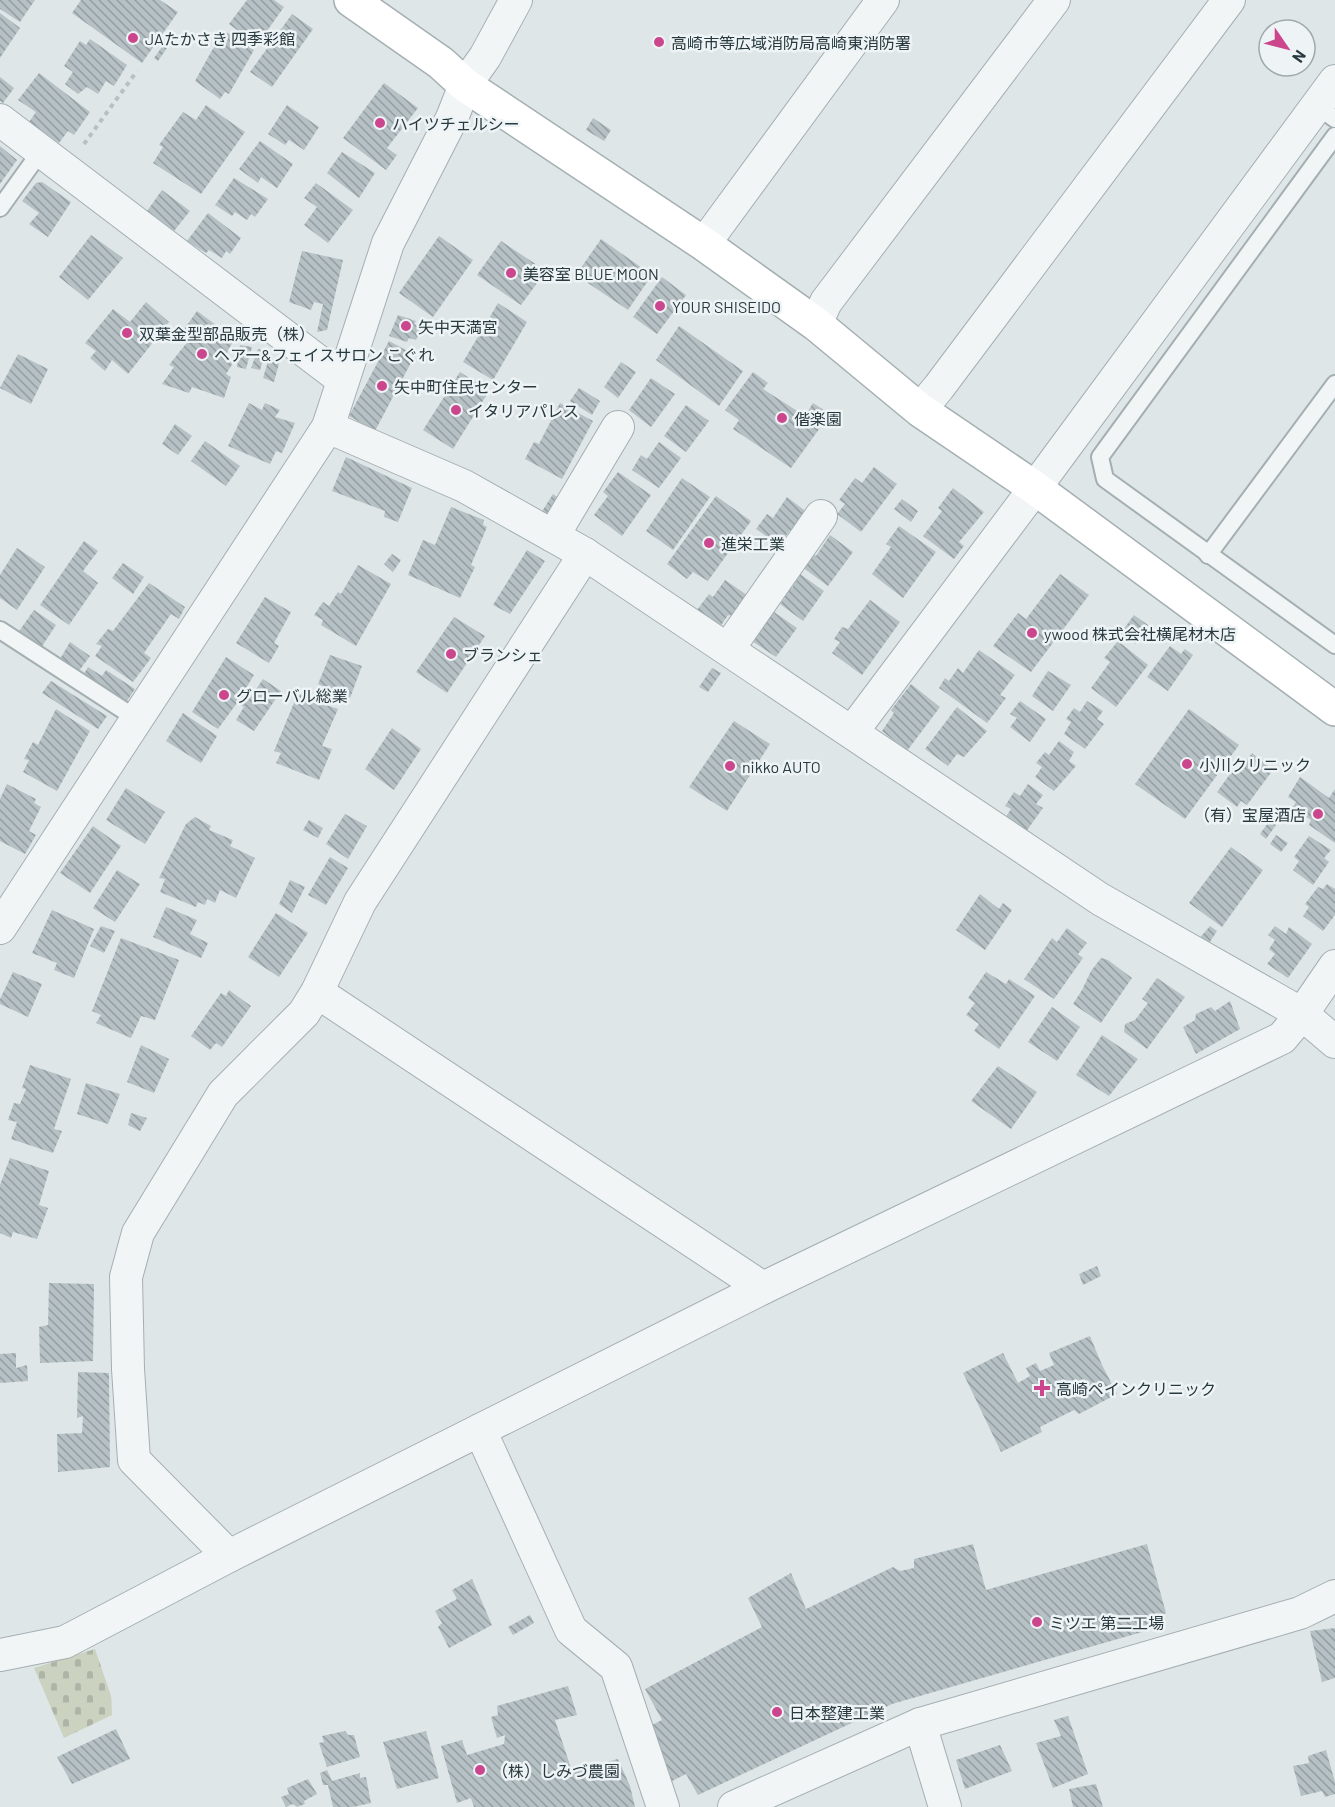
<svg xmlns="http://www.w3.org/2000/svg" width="1335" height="1807" viewBox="0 0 1335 1807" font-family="Barlow,'Noto Sans JP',sans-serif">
<defs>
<pattern id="cemetery-stones" width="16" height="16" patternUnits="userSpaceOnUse" patternTransform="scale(1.5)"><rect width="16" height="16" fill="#cbd2c0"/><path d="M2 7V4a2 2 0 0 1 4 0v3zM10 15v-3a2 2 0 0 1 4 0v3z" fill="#aeb5a6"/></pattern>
<pattern id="building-back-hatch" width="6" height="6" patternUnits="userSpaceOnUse" patternTransform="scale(1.5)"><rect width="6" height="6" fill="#b6c1c5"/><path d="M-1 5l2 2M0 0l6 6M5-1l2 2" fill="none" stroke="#949ea1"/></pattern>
</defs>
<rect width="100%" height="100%" fill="#dfe6e8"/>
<path fill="url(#cemetery-stones)" d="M 95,1649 L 111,1696 L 112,1715 L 64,1738 L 34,1668 Z"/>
<g fill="url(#building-back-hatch)">
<path d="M 0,0 L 35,0 L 20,22 L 0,9 Z"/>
<path d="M 81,0 L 160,0 L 178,12 L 142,63 L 72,13 Z"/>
<path d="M 247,0 L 274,0 L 284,7 L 257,45 L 229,24 Z"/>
<path d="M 0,13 L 20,28 L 0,58 Z"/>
<path d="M 292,14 L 313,29 L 272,87 L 250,72 Z"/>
<path d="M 225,31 L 254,50 L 229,94 L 225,92 L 220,99 L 195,81 L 211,52 Z"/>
<path d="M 90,39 L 127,65 L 114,86 L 106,81 L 98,94 L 87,87 L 78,94 L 65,84 L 73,72 L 64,66 L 80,41 L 86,45 Z"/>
<path d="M 164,44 L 167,48 L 158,61 L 154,58 Z"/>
<path d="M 39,73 L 90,112 L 74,135 L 68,131 L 59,143 L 29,122 L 36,112 L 18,100 Z"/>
<path d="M 0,77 L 14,88 L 3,103 L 0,101 Z"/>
<path d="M 384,83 L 418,108 L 387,148 L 397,155 L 386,170 L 343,138 Z"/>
<path d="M 206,105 L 245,132 L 201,194 L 153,163 L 163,147 L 159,145 L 183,112 L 196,120 Z"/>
<path d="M 287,105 L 319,127 L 304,150 L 289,140 L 285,145 L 268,134 Z"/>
<path d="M 593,118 L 611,130 L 604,141 L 586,130 Z"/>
<path d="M 260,141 L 293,164 L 277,188 L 261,177 L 258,183 L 239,169 Z"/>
<path d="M 0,146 L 17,160 L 0,184 Z"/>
<path d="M 342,152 L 375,173 L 359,198 L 327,173 Z"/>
<path d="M 234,178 L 268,199 L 255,217 L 251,214 L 247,220 L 235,212 L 232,216 L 215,205 Z"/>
<path d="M 42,182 L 71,202 L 48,237 L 29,224 L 39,213 L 22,201 L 36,183 Z"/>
<path d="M 316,183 L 353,210 L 328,243 L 304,225 L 317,207 L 304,198 Z"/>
<path d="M 162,190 L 190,211 L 174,231 L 147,211 Z"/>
<path d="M 208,213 L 241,238 L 230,254 L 226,251 L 222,258 L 209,250 L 206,253 L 187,241 Z"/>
<path d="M 91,235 L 123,258 L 88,300 L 59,277 Z"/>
<path d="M 439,236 L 473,260 L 433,317 L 399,293 Z"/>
<path d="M 601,239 L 652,275 L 628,310 L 576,275 Z"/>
<path d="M 501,241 L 546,271 L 521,305 L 477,275 Z"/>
<path d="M 302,251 L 343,260 L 327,330 L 317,332 L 323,304 L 314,302 L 311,310 L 289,302 Z"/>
<path d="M 662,277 L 686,295 L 657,334 L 633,317 Z"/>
<path d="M 146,302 L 169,322 L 128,374 L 112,360 L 105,371 L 90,358 L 96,351 L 85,343 L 113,309 L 130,322 Z"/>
<path d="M 498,303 L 527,322 L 493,380 L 463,362 Z"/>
<path d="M 197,311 L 235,339 L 228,350 L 226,358 L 233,363 L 226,374 L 231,377 L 224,398 L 192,387 L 189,393 L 162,384 L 174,367 L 169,365 L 189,340 L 180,335 Z"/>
<path d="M 398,315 L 416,321 L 414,324 L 422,328 L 416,340 L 409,338 L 407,342 L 389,336 Z"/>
<path d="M 679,326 L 743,371 L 719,406 L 656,360 Z"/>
<path d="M 389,341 L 415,355 L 375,431 L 349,416 Z"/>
<path d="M 240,345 L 252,347 L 246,369 L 237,367 Z"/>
<path d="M 258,349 L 266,351 L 260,370 L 251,368 Z"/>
<path d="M 18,354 L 48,369 L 31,404 L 0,388 Z"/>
<path d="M 269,358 L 280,360 L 274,382 L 263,378 Z"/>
<path d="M 621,362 L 636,372 L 618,398 L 604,387 Z"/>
<path d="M 460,372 L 489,391 L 453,449 L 423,430 Z"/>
<path d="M 753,372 L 768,383 L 763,389 L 805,416 L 813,403 L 830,414 L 791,468 L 733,429 L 739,420 L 725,410 Z"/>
<path d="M 651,378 L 675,394 L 651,427 L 629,410 Z"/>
<path d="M 579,388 L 600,401 L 592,415 L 570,401 Z"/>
<path d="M 249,403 L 262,410 L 265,403 L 280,410 L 275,417 L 295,423 L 282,453 L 276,451 L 270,464 L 228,446 Z"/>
<path d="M 560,403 L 593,421 L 562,479 L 525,459 L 534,442 L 539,444 Z"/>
<path d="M 686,405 L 709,421 L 686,452 L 664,436 Z"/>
<path d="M 175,424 L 192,436 L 178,455 L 162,444 Z"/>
<path d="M 205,441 L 240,466 L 226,486 L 191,461 Z"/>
<path d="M 659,442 L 681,458 L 659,488 L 632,470 L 641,455 L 647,459 Z"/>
<path d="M 346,457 L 412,488 L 398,522 L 384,517 L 385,511 L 332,491 Z"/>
<path d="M 874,467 L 897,484 L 861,532 L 837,514 L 845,504 L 839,500 L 855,478 L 862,483 Z"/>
<path d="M 618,472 L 651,495 L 622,536 L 594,515 L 608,496 L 603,492 Z"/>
<path d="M 682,478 L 710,497 L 673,550 L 646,531 Z"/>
<path d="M 953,488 L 984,512 L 959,542 L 964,546 L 954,559 L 923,536 L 942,511 L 938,508 Z"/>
<path d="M 553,494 L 560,499 L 549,518 L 541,513 Z"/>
<path d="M 716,496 L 751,521 L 708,581 L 693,572 L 687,579 L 667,564 Z"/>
<path d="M 787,497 L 808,513 L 794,533 L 790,530 L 779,545 L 756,529 L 767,514 L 773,518 Z"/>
<path d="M 902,499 L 918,511 L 911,522 L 894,509 Z"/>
<path d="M 451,507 L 484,520 L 483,525 L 487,527 L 471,565 L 475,567 L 460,598 L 408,575 L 423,540 L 435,545 Z"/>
<path d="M 899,526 L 936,552 L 903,598 L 872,574 L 891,547 L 886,544 Z"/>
<path d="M 830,535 L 853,552 L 828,586 L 802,567 L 812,553 L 816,556 Z"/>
<path d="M 84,541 L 98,551 L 83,571 L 98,583 L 69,625 L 40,605 Z"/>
<path d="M 17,548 L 45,567 L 17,610 L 0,598 L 0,575 Z"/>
<path d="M 527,550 L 545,561 L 510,614 L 493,605 Z"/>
<path d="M 392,554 L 401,560 L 393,572 L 384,564 Z"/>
<path d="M 123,563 L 144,577 L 133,594 L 112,578 Z"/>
<path d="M 358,565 L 391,584 L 356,646 L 321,625 L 323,620 L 314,615 L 323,602 L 329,606 L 338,592 L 341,594 Z"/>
<path d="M 800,574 L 824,591 L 803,621 L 780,604 L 785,598 L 779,595 L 787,585 L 792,588 Z"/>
<path d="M 1060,574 L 1089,595 L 1031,672 L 993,646 L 1018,613 L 1026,619 Z"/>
<path d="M 725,580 L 747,595 L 733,616 L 728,615 L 720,627 L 697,610 L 709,594 L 713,597 Z"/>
<path d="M 149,583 L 185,607 L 179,619 L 171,614 L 144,653 L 151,658 L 133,682 L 95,656 L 102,646 L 96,644 L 108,629 L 113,631 Z"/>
<path d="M 265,597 L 291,612 L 274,643 L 279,646 L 269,663 L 236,643 Z"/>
<path d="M 870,600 L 900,622 L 862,675 L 832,653 L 840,642 L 834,639 L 842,627 L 848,629 Z"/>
<path d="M 34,610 L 56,625 L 41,648 L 17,634 Z"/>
<path d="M 774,612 L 797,628 L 776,657 L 752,641 Z"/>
<path d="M 1134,615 L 1148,625 L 1136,644 L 1120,634 Z"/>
<path d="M 454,617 L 485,636 L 447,693 L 416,672 Z"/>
<path d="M 1118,641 L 1148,665 L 1116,707 L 1091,688 L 1110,662 L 1104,658 Z"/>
<path d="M 70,642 L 90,656 L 79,671 L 60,659 Z"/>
<path d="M 1170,646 L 1181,654 L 1185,649 L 1193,655 L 1168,691 L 1147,677 Z"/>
<path d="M 979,650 L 1015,675 L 1000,695 L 1006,698 L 987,723 L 939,688 L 945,678 L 949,681 L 958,668 L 963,673 Z"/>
<path d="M 330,655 L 362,666 L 350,698 L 318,684 Z"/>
<path d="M 226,657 L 254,675 L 243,693 L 250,698 L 263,679 L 281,691 L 254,731 L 236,720 L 244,707 L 237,703 L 218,729 L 192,712 Z"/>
<path d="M 88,667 L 102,676 L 106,670 L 135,689 L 127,701 L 84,674 Z"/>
<path d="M 712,668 L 721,673 L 708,692 L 699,687 Z"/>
<path d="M 1048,671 L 1071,685 L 1053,711 L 1032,696 Z"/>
<path d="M 51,681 L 107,716 L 98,729 L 42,693 Z"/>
<path d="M 911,684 L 940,707 L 907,751 L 882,731 L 894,713 L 891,710 Z"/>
<path d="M 303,693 L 319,698 L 317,702 L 338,709 L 322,746 L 332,749 L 319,780 L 276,763 L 281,753 L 274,751 L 296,698 Z"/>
<path d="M 1020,701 L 1046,719 L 1030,742 L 1010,727 L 1017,718 L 1010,714 Z"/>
<path d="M 1087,701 L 1103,711 L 1097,719 L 1104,724 L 1085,749 L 1064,734 L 1071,722 L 1066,719 L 1074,708 L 1080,712 Z"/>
<path d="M 957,707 L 987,731 L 964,757 L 957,754 L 948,766 L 925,749 Z"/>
<path d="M 56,709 L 90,731 L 57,791 L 23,772 L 29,760 L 24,759 L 33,742 L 38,745 Z"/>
<path d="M 1189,709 L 1239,745 L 1185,819 L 1135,784 Z"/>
<path d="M 183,713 L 217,736 L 201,763 L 166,741 Z"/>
<path d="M 734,721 L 770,744 L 727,811 L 689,787 Z"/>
<path d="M 392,728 L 421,749 L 394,790 L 365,769 Z"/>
<path d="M 1059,741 L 1074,752 L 1069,761 L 1076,766 L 1054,791 L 1035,777 L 1042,767 L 1036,763 L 1045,752 L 1049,755 Z"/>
<path d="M 1252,753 L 1273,770 L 1247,805 L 1241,801 L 1237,807 L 1217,792 L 1233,770 L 1237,774 Z"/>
<path d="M 1300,777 L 1329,798 L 1335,789 L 1335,843 L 1309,825 L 1311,820 L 1293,807 L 1296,802 L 1288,797 Z"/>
<path d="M 7,784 L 36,799 L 34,803 L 41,807 L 29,831 L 36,835 L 25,854 L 0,841 L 0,799 Z"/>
<path d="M 1028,784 L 1043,795 L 1036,804 L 1043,808 L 1025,833 L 1005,818 L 1011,809 L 1005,806 L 1014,792 L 1020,796 Z"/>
<path d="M 126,788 L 165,812 L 145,844 L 106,820 Z"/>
<path d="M 345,814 L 367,826 L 348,859 L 326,844 Z"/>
<path d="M 195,817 L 211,826 L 209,830 L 233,840 L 230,846 L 255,858 L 236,898 L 220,890 L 215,903 L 207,899 L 205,905 L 198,902 L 196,907 L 160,892 L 165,879 L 159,878 L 186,824 Z"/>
<path d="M 309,820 L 323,828 L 318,838 L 303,830 Z"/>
<path d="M 1270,820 L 1276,825 L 1266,839 L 1260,834 Z"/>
<path d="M 93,826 L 121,846 L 90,893 L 60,873 Z"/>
<path d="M 1276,835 L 1288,843 L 1281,852 L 1270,844 Z"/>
<path d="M 1309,836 L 1331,850 L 1324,858 L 1329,862 L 1313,885 L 1293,870 L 1299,861 L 1294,857 Z"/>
<path d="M 1231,847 L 1263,870 L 1222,927 L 1189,903 Z"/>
<path d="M 330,857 L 348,868 L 326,905 L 308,895 Z"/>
<path d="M 117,870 L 140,884 L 115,922 L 93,908 Z"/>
<path d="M 290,880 L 305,887 L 292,913 L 279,904 Z"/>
<path d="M 1327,884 L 1335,889 L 1335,915 L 1323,931 L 1303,916 L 1309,907 L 1305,904 L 1318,887 L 1323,889 Z"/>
<path d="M 980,894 L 999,909 L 1003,903 L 1012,910 L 985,950 L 956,930 Z"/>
<path d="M 166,907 L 197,920 L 190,934 L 208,943 L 201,958 L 153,937 Z"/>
<path d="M 52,910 L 94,929 L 74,978 L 54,970 L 57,963 L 32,953 Z"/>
<path d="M 276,913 L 308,933 L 279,977 L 248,957 Z"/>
<path d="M 101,926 L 115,931 L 104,953 L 90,946 Z"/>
<path d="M 1210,926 L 1217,931 L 1206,948 L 1197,941 Z"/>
<path d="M 1275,926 L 1286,934 L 1289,927 L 1312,944 L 1288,978 L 1267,964 L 1275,954 L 1269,949 L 1275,940 L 1268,935 Z"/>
<path d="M 1067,928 L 1087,943 L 1078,954 L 1083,958 L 1054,999 L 1024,979 L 1052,938 L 1057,942 Z"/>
<path d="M 121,938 L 179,960 L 155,1020 L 141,1016 L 131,1038 L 96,1023 L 101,1015 L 92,1011 Z"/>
<path d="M 1101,958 L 1108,960 L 1132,978 L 1101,1023 L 1073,1004 L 1082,990 L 1091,971 Z"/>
<path d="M 13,972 L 42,984 L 28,1017 L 0,1004 L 0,999 Z"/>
<path d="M 986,972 L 1006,984 L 1009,979 L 1035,996 L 999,1049 L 974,1031 L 979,1024 L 966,1015 L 975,1003 L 968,998 Z"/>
<path d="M 1157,978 L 1185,997 L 1147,1049 L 1124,1032 L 1125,1024 L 1135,1020 L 1148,1003 L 1142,999 Z"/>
<path d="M 229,990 L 251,1006 L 222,1047 L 216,1043 L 210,1050 L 191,1036 L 221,993 L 226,996 Z"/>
<path d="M 1230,1001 L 1240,1029 L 1196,1054 L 1183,1027 L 1195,1020 L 1196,1014 L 1211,1007 L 1215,1011 Z"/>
<path d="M 1052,1007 L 1080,1027 L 1057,1061 L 1028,1042 Z"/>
<path d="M 1102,1035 L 1138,1059 L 1109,1096 L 1076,1075 Z"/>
<path d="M 141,1045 L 169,1059 L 154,1093 L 127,1082 Z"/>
<path d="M 30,1065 L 71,1079 L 54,1129 L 62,1131 L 53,1153 L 11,1139 L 17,1122 L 8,1120 L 14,1103 L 20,1104 L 26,1089 L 22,1088 Z"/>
<path d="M 998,1066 L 1037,1092 L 1011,1129 L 971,1101 Z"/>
<path d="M 86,1083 L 120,1094 L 108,1124 L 77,1114 Z"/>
<path d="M 131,1113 L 147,1118 L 140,1131 L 128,1125 Z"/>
<path d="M 10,1158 L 49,1171 L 39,1205 L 48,1208 L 37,1239 L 13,1232 L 11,1238 L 0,1233 L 0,1185 Z"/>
<path d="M 1097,1266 L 1101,1276 L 1083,1285 L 1079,1274 Z"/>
<path d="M 49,1283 L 94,1284 L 93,1361 L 40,1363 L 39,1327 L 48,1325 Z"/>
<path d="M 1090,1336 L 1102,1365 L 1117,1394 L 1079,1414 L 1074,1410 L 1040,1427 L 1042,1432 L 1001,1452 L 963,1373 L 1003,1353 L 1018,1383 L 1030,1376 L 1026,1368 L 1036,1363 L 1040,1371 L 1054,1365 L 1049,1353 Z"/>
<path d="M 16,1353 L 16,1368 L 27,1365 L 28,1381 L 0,1383 L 0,1354 Z"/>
<path d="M 78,1372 L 109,1373 L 110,1467 L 58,1472 L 57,1434 L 82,1433 L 83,1416 L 77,1418 Z"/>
<path d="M 973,1544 L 986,1590 L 1147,1544 L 1166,1613 L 1159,1618 L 1163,1626 L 892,1704 L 698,1795 L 686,1774 L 664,1785 L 646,1728 L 662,1720 L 645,1689 L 762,1627 L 748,1598 L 791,1573 L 806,1609 L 893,1567 L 900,1571 L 914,1568 L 914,1559 Z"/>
<path d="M 472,1579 L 492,1625 L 449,1648 L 438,1627 L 442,1623 L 435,1611 L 457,1599 L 452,1590 Z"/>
<path d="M 530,1615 L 534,1623 L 513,1635 L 508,1627 Z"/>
<path d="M 1335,1628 L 1335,1678 L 1322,1682 L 1310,1631 Z"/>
<path d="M 568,1686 L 577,1715 L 555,1720 L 572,1771 L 618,1759 L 630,1786 L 635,1807 L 474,1807 L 471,1798 L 457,1803 L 441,1746 L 462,1740 L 467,1755 L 504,1744 L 505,1735 L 497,1738 L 491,1717 L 498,1715 L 497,1706 Z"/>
<path d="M 1068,1716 L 1088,1774 L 1053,1788 L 1036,1743 L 1061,1736 L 1054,1720 Z"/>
<path d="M 116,1729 L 130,1759 L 72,1784 L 57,1757 Z"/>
<path d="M 345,1731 L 348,1735 L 354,1735 L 360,1757 L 327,1767 L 319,1743 L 324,1742 L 322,1736 Z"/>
<path d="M 426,1731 L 439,1778 L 397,1789 L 383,1742 Z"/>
<path d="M 1000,1745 L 1012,1771 L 965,1789 L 956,1760 Z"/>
<path d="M 1326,1750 L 1335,1782 L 1335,1794 L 1325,1797 L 1322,1791 L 1301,1796 L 1293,1766 L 1309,1763 L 1308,1756 Z"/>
<path d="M 327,1770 L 332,1781 L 360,1773 L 360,1778 L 366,1777 L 371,1803 L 353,1807 L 333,1807 L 328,1785 L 323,1785 L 320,1773 Z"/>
<path d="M 308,1779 L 317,1794 L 304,1801 L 305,1804 L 297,1807 L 293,1804 L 286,1807 L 281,1797 L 289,1794 L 287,1788 Z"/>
<path d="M 1096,1784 L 1103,1807 L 1073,1807 L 1069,1789 Z"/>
</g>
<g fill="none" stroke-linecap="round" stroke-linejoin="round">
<g stroke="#a4afb2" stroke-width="20">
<g id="lane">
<path d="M 1317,106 L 1335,119"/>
<path d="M 1335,136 L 1100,457 L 1105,479 L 1335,645"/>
<path d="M 0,208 L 41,151"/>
<path d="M 1208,555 L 1335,384"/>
<path d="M 0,630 L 137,719"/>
</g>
</g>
<g stroke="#a4afb2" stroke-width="34">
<g id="street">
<path d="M 0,120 L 343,380"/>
<path d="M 704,244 L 883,0"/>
<path d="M 816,324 L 826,302 L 1054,0"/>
<path d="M 920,410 L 939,387 L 1229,0"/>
<path d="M 328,427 L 464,486 L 585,554 L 1100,899 L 1302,1014 L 1335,1042"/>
<path d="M 553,536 L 618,427"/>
<path d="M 728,649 L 821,516"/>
<path d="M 852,732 L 1035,488 L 1335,81"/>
<path d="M 0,928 L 328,427 L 388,243 L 452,118 L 465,85 L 485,57 L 516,0"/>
<path d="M 317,992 L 763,1288"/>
<path d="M 480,1430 L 571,1630 L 616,1667 L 663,1807"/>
<path d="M 229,1556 L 134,1460 L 128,1369 L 126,1277 L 138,1233 L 223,1094 L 304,1013 L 317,992 L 360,902 L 585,554"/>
<path d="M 0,1655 L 65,1642 L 229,1556 L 763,1288 L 1282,1038 L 1302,1014 L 1335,966"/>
<path d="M 920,1724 L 945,1807"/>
<path d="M 734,1807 L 920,1724 L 1300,1613 L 1335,1596"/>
</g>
</g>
<g stroke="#a4afb2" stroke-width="36">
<path id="secondary" d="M 351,0 L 441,63 L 465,85 L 704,244 L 816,324 L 920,410 L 1035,488 L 1335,709"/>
</g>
<path stroke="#b9c0c3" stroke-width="4" stroke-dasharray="4.5 4.5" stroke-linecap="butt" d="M 84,144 L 137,71"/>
<use href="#lane" stroke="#f2f5f6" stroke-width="16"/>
<use href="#street" stroke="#f2f5f6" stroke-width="32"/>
<use href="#secondary" stroke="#fff" stroke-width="33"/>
</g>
<g fill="#cb468c" stroke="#eef4f6" stroke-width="2">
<circle cx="133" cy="38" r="6"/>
<circle cx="659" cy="42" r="6"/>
<circle cx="380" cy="123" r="6"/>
<circle cx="511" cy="273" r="6"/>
<circle cx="660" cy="306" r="6"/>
<circle cx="406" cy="326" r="6"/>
<circle cx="127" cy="333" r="6"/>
<circle cx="202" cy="354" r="6"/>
<circle cx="382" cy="386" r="6"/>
<circle cx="456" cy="410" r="6"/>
<circle cx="782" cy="418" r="6"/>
<circle cx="709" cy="543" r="6"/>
<circle cx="1032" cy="633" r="6"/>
<circle cx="451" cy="654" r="6"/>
<circle cx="224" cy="695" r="6"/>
<circle cx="1187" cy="764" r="6"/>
<circle cx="730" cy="766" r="6"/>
<circle cx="1318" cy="814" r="6"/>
<path d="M1039 1379h6v6h6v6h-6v6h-6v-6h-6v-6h6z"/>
<circle cx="1037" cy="1622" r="6"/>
<circle cx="777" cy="1712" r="6"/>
<circle cx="480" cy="1770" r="6"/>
</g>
<g text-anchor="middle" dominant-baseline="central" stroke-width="5" stroke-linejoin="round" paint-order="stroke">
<g font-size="16" fill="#28393f" stroke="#eef4f6" text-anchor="start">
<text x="145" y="38">JAたかさき 四季彩館</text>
<text x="671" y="42">高崎市等広域消防局高崎東消防署</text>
<text x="392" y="123">ハイツチェルシー</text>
<text x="523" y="273">美容室 BLUE MOON</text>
<text x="672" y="306">YOUR SHISEIDO</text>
<text x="418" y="326">矢中天満宮</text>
<text x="139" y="333">双葉金型部品販売（株）</text>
<text x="214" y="354">ヘアー&amp;フェイスサロン こぐれ</text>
<text x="394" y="386">矢中町住民センター</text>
<text x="468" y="410">イタリアパレス</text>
<text x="794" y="418">偕楽園</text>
<text x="721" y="543">進栄工業</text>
<text x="1044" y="633">ywood 株式会社横尾材木店</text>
<text x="463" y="654">ブランシェ</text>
<text x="236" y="695">グローバル総業</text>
<text x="1199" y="764">小川クリニック</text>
<text x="742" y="766">nikko AUTO</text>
<text x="1306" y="814" text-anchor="end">（有）宝屋酒店</text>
<text x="1056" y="1388">高崎ペインクリニック</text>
<text x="1049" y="1622">ミツエ 第二工場</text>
<text x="789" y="1712">日本整建工業</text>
<text x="492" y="1770">（株）しみづ農園</text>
</g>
</g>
<g transform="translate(1287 48) rotate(125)"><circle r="28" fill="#eef4f6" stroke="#9fa9ad" stroke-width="1.5"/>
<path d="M0-4.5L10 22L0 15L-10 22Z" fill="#cb468c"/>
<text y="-9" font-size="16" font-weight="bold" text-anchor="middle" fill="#28393f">N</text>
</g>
</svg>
